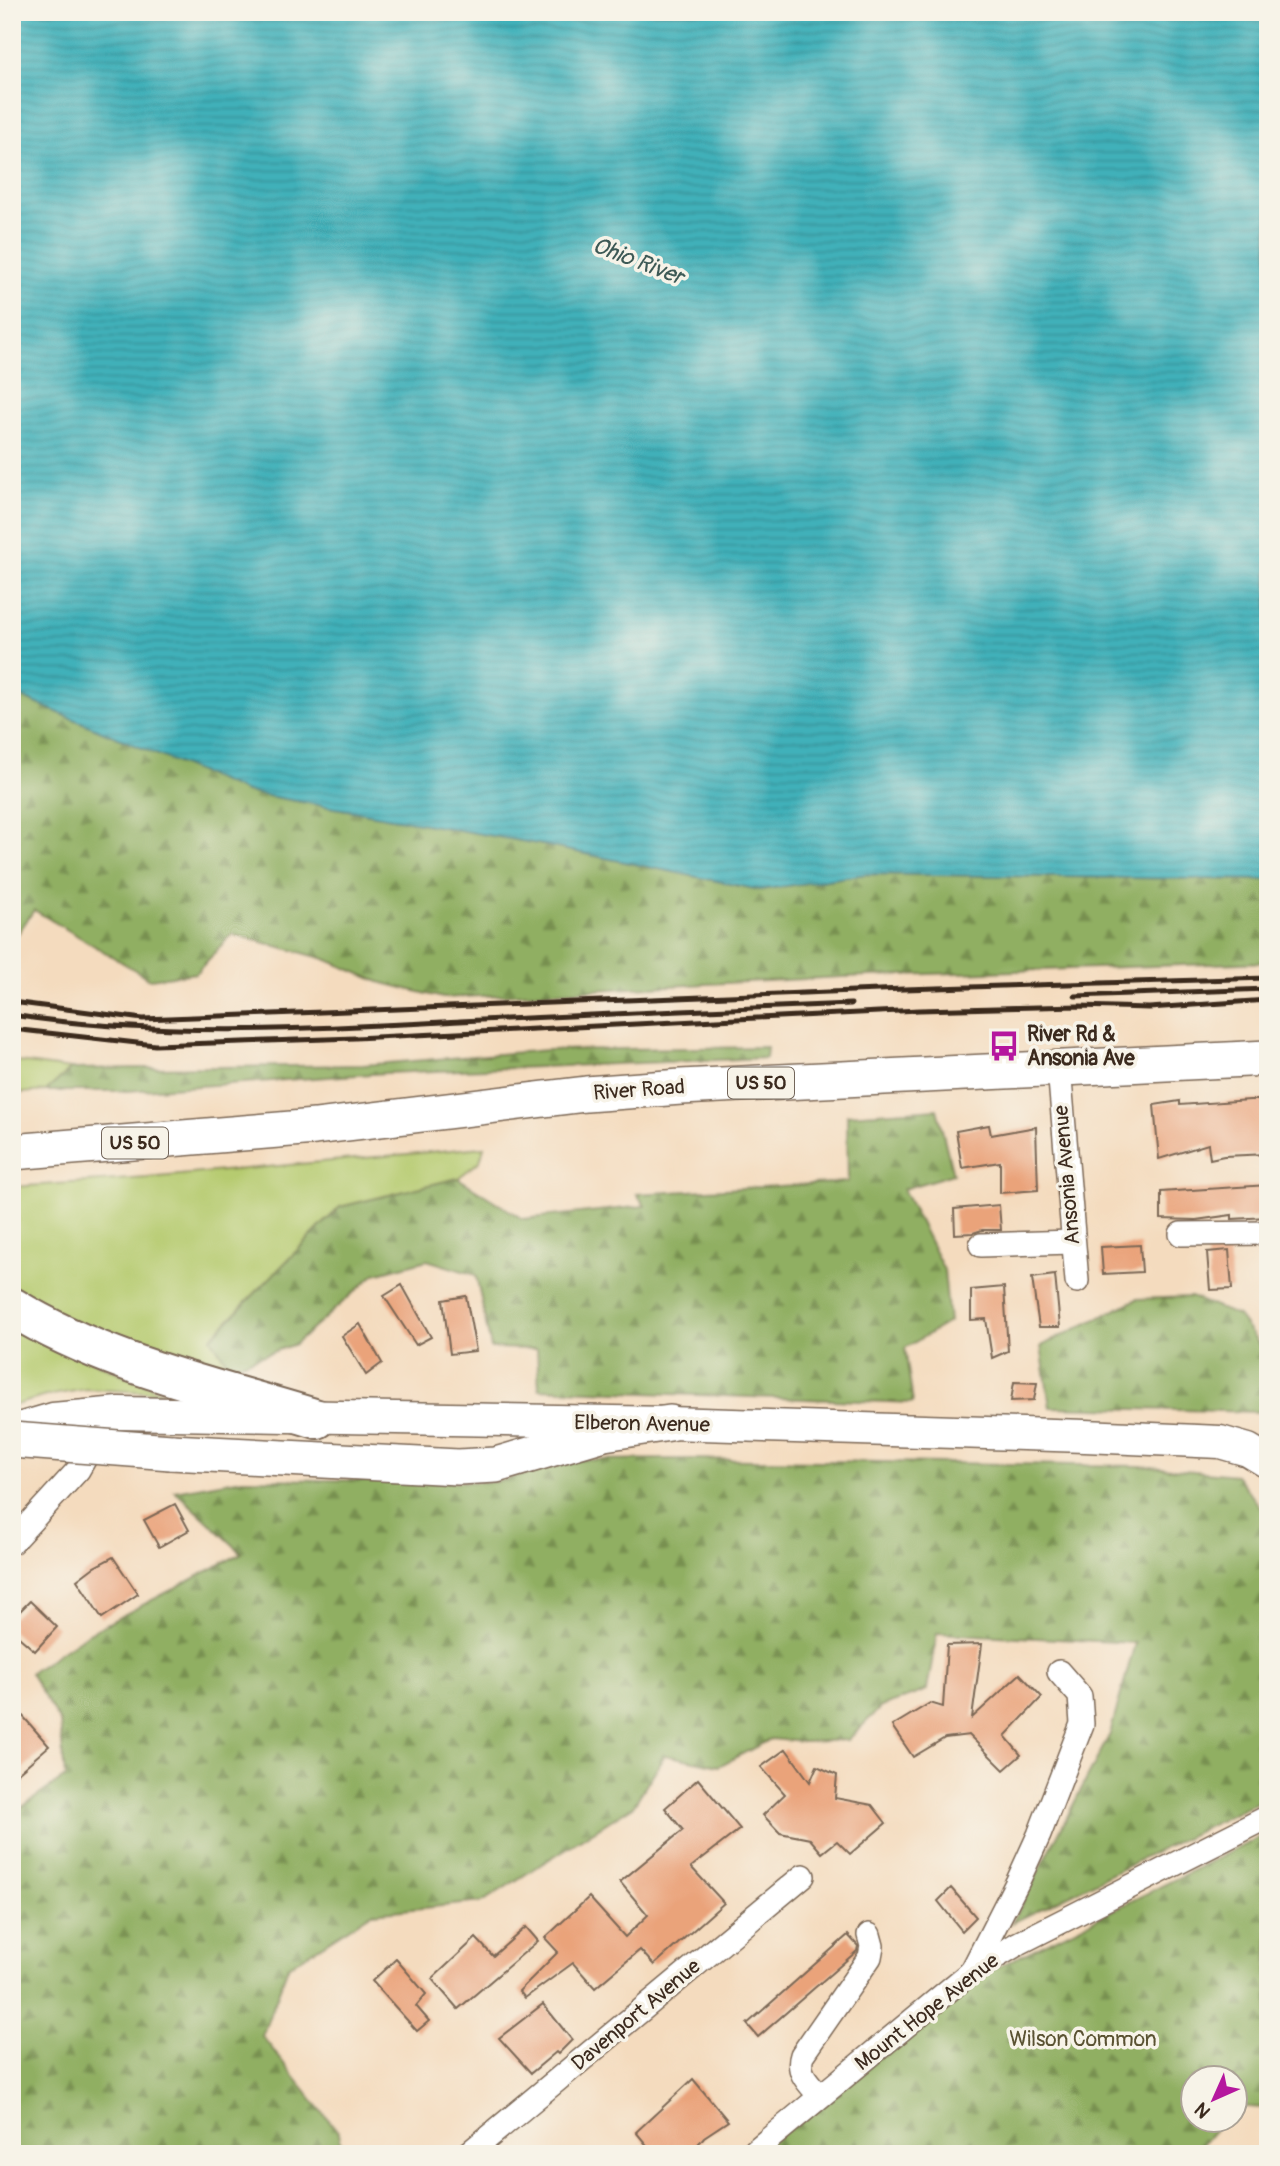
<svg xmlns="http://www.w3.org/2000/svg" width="1280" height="2166" viewBox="0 0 1280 2166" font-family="Pangolin,sans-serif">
<defs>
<pattern id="forest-firs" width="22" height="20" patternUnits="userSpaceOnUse" patternTransform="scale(1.75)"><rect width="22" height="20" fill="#90af62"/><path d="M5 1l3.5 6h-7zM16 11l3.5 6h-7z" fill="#778f50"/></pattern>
<pattern id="water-rules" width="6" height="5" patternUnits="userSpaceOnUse" patternTransform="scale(1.75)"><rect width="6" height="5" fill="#41b1ba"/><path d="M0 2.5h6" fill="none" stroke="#389097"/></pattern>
</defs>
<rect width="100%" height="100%" fill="#f7f3e8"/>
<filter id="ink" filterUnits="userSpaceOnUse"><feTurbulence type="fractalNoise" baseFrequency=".0143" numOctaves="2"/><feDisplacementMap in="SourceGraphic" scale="14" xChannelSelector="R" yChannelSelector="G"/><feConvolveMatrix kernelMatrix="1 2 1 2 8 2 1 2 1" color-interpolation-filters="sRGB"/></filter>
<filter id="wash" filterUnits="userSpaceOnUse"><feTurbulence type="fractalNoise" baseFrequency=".00686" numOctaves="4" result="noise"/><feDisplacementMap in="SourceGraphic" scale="28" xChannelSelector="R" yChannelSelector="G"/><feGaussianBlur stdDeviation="1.57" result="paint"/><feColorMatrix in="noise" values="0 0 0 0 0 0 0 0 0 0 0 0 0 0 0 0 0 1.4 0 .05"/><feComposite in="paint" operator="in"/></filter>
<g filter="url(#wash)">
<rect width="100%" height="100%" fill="#f4dbbe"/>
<g fill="#b6cb6f" stroke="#787a46" stroke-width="2">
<path d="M 12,1061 L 71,1069 L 46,1091 L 12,1094 Z"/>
<path d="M 484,1147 L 480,1161 L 458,1178 L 340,1207 L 211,1338 L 230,1367 L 223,1371 L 155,1352 L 65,1318 L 12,1286 L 12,1187 L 147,1178 Z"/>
<path d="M 12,1326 L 165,1393 L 87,1389 L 46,1396 L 12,1406 Z"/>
</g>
<g fill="url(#forest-firs)" stroke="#666c40" stroke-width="2">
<path d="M 12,693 L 246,792 L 538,844 L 760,890 L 866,874 L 1268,880 L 1268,962 L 842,977 L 443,998 L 379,982 L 325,959 L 232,934 L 196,973 L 150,979 L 34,910 L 12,942 Z"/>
<path d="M 767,1047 L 766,1058 L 386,1073 L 126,1091 L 46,1091 L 71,1069 L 363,1065 L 547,1050 Z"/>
<path d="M 937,1109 L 953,1174 L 903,1189 L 944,1270 L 949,1322 L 905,1348 L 913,1403 L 539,1389 L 537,1349 L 491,1348 L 476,1275 L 427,1260 L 375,1274 L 295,1344 L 230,1367 L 211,1338 L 340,1207 L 458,1178 L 523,1219 L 645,1206 L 637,1194 L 848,1182 L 847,1115 Z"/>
<path d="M 1191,1297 L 1238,1316 L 1268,1356 L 1268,1408 L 1263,1412 L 1050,1407 L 1041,1346 L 1137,1299 Z"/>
<path d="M 688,1459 L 1140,1466 L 1236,1475 L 1268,1517 L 1268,1797 L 1012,1923 L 1110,1734 L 1135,1643 L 937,1633 L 927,1690 L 881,1707 L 848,1740 L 804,1742 L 771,1739 L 719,1766 L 665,1755 L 633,1806 L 482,1902 L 372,1913 L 288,1967 L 262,2036 L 339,2133 L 344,2154 L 12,2154 L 12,1814 L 65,1777 L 60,1722 L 30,1673 L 87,1634 L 242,1553 L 175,1491 L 242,1479 L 495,1482 L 580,1460 Z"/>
<path d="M 1268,1833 L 1268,2115 L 1265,2108 L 1235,2106 L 1234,2078 L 1192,2078 L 1192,2120 L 1222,2121 L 1194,2154 L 751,2154 L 984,1974 Z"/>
</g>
<path fill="url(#water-rules)" stroke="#3e6e6c" stroke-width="2" d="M 12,12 L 1268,12 L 1268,880 L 866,874 L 760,890 L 538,844 L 246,792 L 12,693 Z"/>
<g id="blocks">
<g fill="#eaa37a">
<path d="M 1250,1100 L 1268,1100 L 1268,1154 L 1224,1156 L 1210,1159 L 1208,1144 L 1159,1159 L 1154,1105 L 1180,1101 L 1180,1105 Z"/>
<path d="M 989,1125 L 991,1135 L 1036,1127 L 1038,1190 L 1000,1193 L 1000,1162 L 962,1168 L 956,1131 Z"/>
<path d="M 1268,1185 L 1268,1217 L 1232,1219 L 1232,1215 L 1196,1220 L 1161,1219 L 1161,1192 Z"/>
<path d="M 999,1205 L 1001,1230 L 982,1230 L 973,1233 L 955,1234 L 954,1209 Z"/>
<path d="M 1140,1245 L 1142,1272 L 1103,1274 L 1101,1247 Z"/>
<path d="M 1229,1250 L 1232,1289 L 1210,1290 L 1207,1252 Z"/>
<path d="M 1055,1275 L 1060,1327 L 1039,1327 L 1032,1278 Z"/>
<path d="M 402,1285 L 431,1337 L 416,1345 L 384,1296 Z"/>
<path d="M 1004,1287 L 1008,1351 L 992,1358 L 986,1319 L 971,1320 L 971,1290 Z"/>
<path d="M 466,1296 L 476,1351 L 450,1354 L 443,1300 Z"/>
<path d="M 360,1324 L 382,1363 L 366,1375 L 342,1336 Z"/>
<path d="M 1014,1382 L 1037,1383 L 1034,1400 L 1011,1401 Z"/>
<path d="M 175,1504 L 189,1530 L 159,1547 L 144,1520 Z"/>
<path d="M 113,1557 L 138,1594 L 102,1618 L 77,1580 L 94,1567 Z"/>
<path d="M 30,1601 L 57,1627 L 35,1651 L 12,1631 L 12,1619 Z"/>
<path d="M 982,1644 L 972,1718 L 1020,1674 L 1042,1697 L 1005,1736 L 1021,1755 L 1004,1770 L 969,1735 L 945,1738 L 913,1757 L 892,1726 L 930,1703 L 943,1707 L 947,1645 Z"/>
<path d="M 21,1714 L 49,1746 L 12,1778 L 12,1722 Z"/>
<path d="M 786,1749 L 810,1782 L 817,1766 L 837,1775 L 835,1798 L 872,1805 L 886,1823 L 850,1854 L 837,1841 L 822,1853 L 810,1839 L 780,1833 L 763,1815 L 785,1794 L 761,1767 Z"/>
<path d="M 698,1779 L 740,1829 L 691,1867 L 724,1903 L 654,1965 L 640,1950 L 595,1988 L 573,1963 L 525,1998 L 519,1991 L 558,1952 L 545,1938 L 589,1897 L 625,1937 L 648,1915 L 620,1882 L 683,1830 L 665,1808 Z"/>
<path d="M 951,1888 L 976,1917 L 962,1931 L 938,1901 Z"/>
<path d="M 526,1927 L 538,1941 L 458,2009 L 432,1979 L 476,1938 L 493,1956 Z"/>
<path d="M 848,1935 L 858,1946 L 857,1951 L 758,2037 L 747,2024 Z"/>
<path d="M 396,1959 L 426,1994 L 416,2006 L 429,2021 L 417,2031 L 372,1981 Z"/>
<path d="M 543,2004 L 572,2040 L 558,2054 L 556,2052 L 531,2073 L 499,2038 Z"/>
<path d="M 693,2079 L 728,2121 L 704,2137 L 690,2154 L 654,2154 L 636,2132 Z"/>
</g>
</g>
</g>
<g filter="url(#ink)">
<use href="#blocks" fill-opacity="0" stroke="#7c6856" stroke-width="2"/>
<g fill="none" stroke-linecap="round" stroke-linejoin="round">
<g stroke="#7c6856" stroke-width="26">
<g id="street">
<path d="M 1059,1068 L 1077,1281"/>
<path d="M 1181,1234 L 1268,1233"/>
<path d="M 981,1245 L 1072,1242"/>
<path d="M 12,1542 L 78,1470 L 86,1456 L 92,1433"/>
<path d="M 972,1971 L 1018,1881 L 1039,1835 L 1082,1724 L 1080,1696 L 1059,1672"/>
<path d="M 820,2096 C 809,2083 796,2073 802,2055 L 870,1957 L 872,1946 L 869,1935"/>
<path d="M 468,2154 L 803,1876"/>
<path d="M 751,2154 L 972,1971 L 1019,1943 L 1268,1817"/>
</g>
</g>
<g stroke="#7c6856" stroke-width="35">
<path id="secondary" d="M 12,1431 L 53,1419 L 119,1413 L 670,1423 L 1085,1436 L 1220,1442 L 1248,1450 L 1268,1462"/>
</g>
<g stroke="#7c6856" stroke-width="38">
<g id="primary">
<path d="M 12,1152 L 315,1127 L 586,1094 L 681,1087 L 1268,1058"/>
<path d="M 171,1452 L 458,1467 L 496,1465 L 604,1433 L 670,1423"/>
</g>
</g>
<g stroke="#7c6856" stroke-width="42">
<path id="highway" d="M 12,1307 C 107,1365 213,1387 317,1419"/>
</g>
<use href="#street" stroke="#fff" stroke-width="23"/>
<use href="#secondary" stroke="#fff" stroke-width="32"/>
<use href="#primary" stroke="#fff" stroke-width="35"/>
<use href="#highway" stroke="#fff" stroke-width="38"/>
<g stroke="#3b2a1e" stroke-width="5">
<path d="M 1075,996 L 1268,989"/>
<path d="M 12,1002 L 143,1019 L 904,989 L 1268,978"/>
<path d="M 12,1015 C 161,1038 311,1029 460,1021 C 590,1015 721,1009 851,1004"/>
<path d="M 12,1029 L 155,1045 L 355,1038 L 919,1010 L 1079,1006 L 1149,1008 L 1268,1000"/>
</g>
<g stroke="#7c6856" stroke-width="38" stroke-linecap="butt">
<path id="primary-bridge" d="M 12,1440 L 171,1452"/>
</g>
<use href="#primary-bridge" stroke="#fff" stroke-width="35"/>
</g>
</g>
<defs>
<g id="bus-bare" transform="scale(2.415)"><path d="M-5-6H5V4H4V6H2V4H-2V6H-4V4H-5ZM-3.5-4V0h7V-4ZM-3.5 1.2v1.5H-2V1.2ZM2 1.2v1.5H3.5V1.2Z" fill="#b5179e" stroke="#f7f3e8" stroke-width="2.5" paint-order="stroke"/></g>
</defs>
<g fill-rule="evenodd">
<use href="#bus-bare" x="1004" y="1046"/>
</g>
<g text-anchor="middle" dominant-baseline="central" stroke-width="7" stroke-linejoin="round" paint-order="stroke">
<g fill="#f7f3e8" stroke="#73665b" stroke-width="2">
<rect x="728" y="1067.5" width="66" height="31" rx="5"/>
<rect x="102" y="1127.5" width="66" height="31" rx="5"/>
</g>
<g font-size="19" font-weight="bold" fill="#3b2a1e">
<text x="761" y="1083">US 50</text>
<text x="135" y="1143">US 50</text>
</g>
<g font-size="21" font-weight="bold" fill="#3b2a1e" stroke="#f7f3e8" text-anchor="start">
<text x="1027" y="1034">River Rd &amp;<tspan x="1027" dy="24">Ansonia Ave</tspan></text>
</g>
<g font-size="21" fill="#3b2a1e" stroke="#f7f3e8">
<text transform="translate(639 1090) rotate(-4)">River Road</text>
<text transform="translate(1067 1175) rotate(-95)">Ansonia Avenue</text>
<text transform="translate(642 1424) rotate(1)">Elberon Avenue</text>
<text transform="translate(927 2012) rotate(-38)">Mount Hope Avenue</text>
<text transform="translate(636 2015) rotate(-40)">Davenport Avenue</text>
</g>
<g font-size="21" fill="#5a5232" stroke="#f7f3e8">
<text x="1083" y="2039">Wilson Common</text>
</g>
<g font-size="23" font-style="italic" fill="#3d5955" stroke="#f7f3e8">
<text transform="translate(638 261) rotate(21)">Ohio River</text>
</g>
</g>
<rect width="1280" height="2166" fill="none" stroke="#f7f3e8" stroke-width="42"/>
<g transform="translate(1214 2099) rotate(225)"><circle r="33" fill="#f7f3e8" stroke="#aca397" stroke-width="2"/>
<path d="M0-5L12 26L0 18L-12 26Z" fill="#b5179e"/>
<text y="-10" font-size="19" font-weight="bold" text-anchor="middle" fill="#3b2a1e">N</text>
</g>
</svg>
